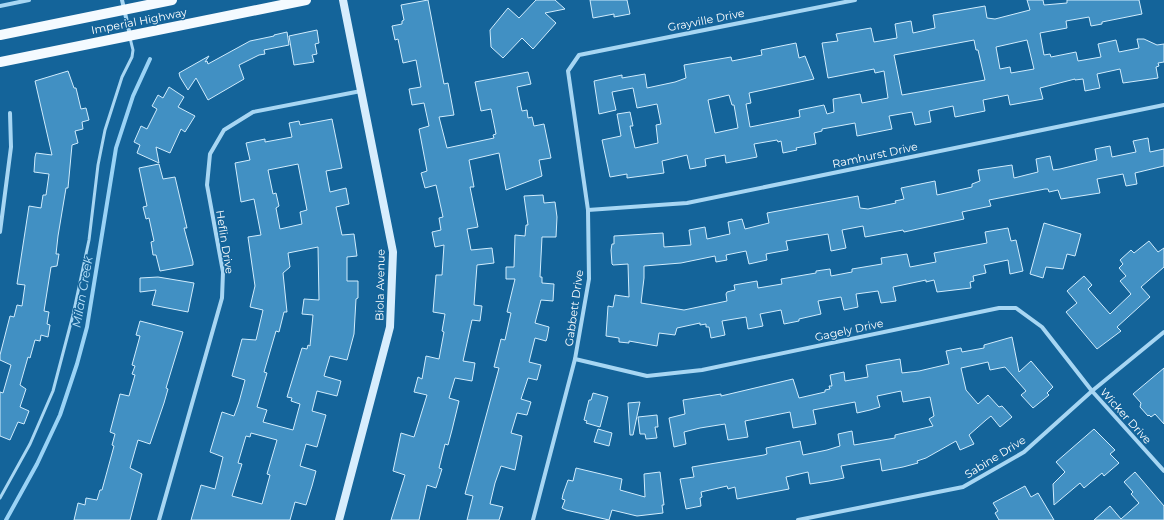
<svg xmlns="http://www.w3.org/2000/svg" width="1164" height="520" viewBox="0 0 1164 520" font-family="Montserrat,sans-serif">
<rect width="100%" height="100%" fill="#14649a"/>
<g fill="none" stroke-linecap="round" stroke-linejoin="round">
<path stroke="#9ad3f6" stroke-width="4" d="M 6,520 L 37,464 L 60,415 L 77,364 L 87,327 L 116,148 L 133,96 L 150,59"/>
</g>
<g fill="#4190c3" stroke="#d0ecfd" fill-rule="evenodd">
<path d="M 428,0 L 444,84 L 448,83 L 454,115 L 439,117 L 447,148 L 494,138 L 493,135 L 496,134 L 491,109 L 481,111 L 475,82 L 528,72 L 531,84 L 517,87 L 522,111 L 527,110 L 528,118 L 532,117 L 534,126 L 544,124 L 551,158 L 539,160 L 542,176 L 506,190 L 499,153 L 469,160 L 474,187 L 470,187 L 478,227 L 467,229 L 471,250 L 492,248 L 494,263 L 477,265 L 474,305 L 482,306 L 480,321 L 472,320 L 463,361 L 475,363 L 472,381 L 455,378 L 449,398 L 459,401 L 452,430 L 448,445 L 445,444 L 439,468 L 442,469 L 436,488 L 427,485 L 419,520 L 391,520 L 405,475 L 393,471 L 401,433 L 414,437 L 427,395 L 414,392 L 418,377 L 422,379 L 426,356 L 439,359 L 444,332 L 442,331 L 445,314 L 433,312 L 436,275 L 442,275 L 444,245 L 435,247 L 432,232 L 441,230 L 439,218 L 443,217 L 436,185 L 425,188 L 421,173 L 427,171 L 419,129 L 429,126 L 424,103 L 412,105 L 409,89 L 421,87 L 416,60 L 403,63 L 398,39 L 395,40 L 392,26 L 402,24 L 402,21 L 404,20 L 401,5 Z"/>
<path d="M 536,0 L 555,0 L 565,9 L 545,13 L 556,23 L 533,49 L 522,38 L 503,58 L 491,47 L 490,30 L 508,8 L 519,18 Z"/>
<path d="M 590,0 L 627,0 L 630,14 L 614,17 L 614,14 L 593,18 Z"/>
<path d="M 1027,0 L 1043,0 L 1044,5 L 1067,3 L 1067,0 L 1139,0 L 1142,14 L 1102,22 L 1102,24 L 1091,26 L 1089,17 L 1066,21 L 1067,28 L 1040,33 L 1044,55 L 1050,54 L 1051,57 L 1076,52 L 1078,61 L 1101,57 L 1098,44 L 1116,40 L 1119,52 L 1139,48 L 1137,39 L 1144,39 L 1157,45 L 1164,44 L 1164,62 L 1158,63 L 1159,66 L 1156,67 L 1158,78 L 1123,83 L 1120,69 L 1097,74 L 1100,88 L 1085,91 L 1083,79 L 1075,80 L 1075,79 L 1040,88 L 1043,99 L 1010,105 L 1008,95 L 983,100 L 985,111 L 955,117 L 953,106 L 929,111 L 931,122 L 915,125 L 912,112 L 889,116 L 892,129 L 857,136 L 855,123 L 822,129 L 822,131 L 814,133 L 816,144 L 796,148 L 797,150 L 783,153 L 781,141 L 778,142 L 777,140 L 754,144 L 757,157 L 726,163 L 725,155 L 705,159 L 706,166 L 690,169 L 687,155 L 662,161 L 664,173 L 627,178 L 627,174 L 610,177 L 602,140 L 621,136 L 617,114 L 630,112 L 633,126 L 630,126 L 635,148 L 658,143 L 656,125 L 661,124 L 657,104 L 637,108 L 633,88 L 612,92 L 616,110 L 599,114 L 594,81 L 622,75 L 622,78 L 645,74 L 647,88 L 675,82 L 686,78 L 684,65 L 731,57 L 732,61 L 762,55 L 761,50 L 796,43 L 799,58 L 805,56 L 814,79 L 749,93 L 751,103 L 746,104 L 750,127 L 800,117 L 799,110 L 824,105 L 827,114 L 834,112 L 833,99 L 860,94 L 862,103 L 888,98 L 884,71 L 875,73 L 874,69 L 828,78 L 822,43 L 838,41 L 836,34 L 871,28 L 874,42 L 897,38 L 895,24 L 911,21 L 913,33 L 935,28 L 933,15 L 985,6 L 987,18 L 995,19 L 1030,10 ZM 974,40 L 976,50 L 978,50 L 985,80 L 902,95 L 894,55 ZM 1027,40 L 1034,69 L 1011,73 L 1010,67 L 1000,69 L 996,47 ZM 729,95 L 732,105 L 734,105 L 738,128 L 715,133 L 708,100 Z"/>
<path d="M 317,30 L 319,43 L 315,44 L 317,54 L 312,55 L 314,62 L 294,65 L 289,36 Z"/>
<path d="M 287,32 L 289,45 L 264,50 L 265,54 L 259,55 L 239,65 L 244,79 L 208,100 L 196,78 L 188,90 L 180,77 L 179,73 L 209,56 L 205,62 L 207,61 L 208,64 L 250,41 L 274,36 L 274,35 Z"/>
<path d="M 68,71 L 74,88 L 76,88 L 81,109 L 86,108 L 89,120 L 82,122 L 83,129 L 75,131 L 78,143 L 72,145 L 68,188 L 66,188 L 58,236 L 56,254 L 59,254 L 57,266 L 51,267 L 44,311 L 49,312 L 47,324 L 50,325 L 48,337 L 41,335 L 40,341 L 35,340 L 30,358 L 28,357 L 20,385 L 26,389 L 20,407 L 29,411 L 24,424 L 18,422 L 10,440 L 0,436 L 0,392 L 3,393 L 11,365 L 0,360 L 0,355 L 10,316 L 14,317 L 17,305 L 22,306 L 25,285 L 17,284 L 29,206 L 41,208 L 43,195 L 46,195 L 49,174 L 34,172 L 35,157 L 36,153 L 52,155 L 35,81 Z"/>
<path d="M 169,87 L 184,97 L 178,107 L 195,116 L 185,132 L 181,129 L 170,153 L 156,147 L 159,163 L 137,153 L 140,145 L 134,142 L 141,126 L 147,129 L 157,109 L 152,106 L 158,95 L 163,98 Z"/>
<path d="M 332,119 L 342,168 L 326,171 L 330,192 L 346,188 L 349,204 L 336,207 L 342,235 L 354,234 L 357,256 L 347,257 L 347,281 L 358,281 L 358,298 L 356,299 L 354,334 L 347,360 L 330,356 L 324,376 L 341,381 L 337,396 L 317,391 L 312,411 L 326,415 L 317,447 L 306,444 L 300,466 L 316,471 L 312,486 L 306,505 L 295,502 L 290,520 L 191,520 L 201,485 L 215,489 L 223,457 L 210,452 L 222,412 L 234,416 L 239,402 L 245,380 L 232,376 L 242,339 L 256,340 L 263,310 L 250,307 L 255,286 L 248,237 L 261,235 L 254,199 L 241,202 L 235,163 L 250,160 L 246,143 L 265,139 L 265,142 L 292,137 L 289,123 L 299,121 L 300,125 ZM 298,164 L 307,210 L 300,212 L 302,224 L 280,229 L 276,208 L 279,206 L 276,193 L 273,194 L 268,170 ZM 318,247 L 319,300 L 304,299 L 302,314 L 313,315 L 310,346 L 308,345 L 307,349 L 302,348 L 287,397 L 292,398 L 291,401 L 300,404 L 293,430 L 263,422 L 267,410 L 257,407 L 267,373 L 264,372 L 276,331 L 279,332 L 284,312 L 287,312 L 283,273 L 290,267 L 288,253 ZM 251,433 L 277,440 L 267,474 L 270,475 L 262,504 L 232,496 L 242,464 L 238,463 L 246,436 L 250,437 Z"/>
<path d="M 1148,138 L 1150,152 L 1164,149 L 1164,166 L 1135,173 L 1137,184 L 1126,186 L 1123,174 L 1097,179 L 1100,193 L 1061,199 L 1058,190 L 1049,192 L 1048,189 L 1045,189 L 989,200 L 991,206 L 962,212 L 964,219 L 904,232 L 903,230 L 865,237 L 863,226 L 842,230 L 846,248 L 831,251 L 828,234 L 786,241 L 788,250 L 766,254 L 767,260 L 749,264 L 746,251 L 726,255 L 727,260 L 716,262 L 715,256 L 681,263 L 644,266 L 644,278 L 641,303 L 684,310 L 727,301 L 726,294 L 727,292 L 735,290 L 734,285 L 757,281 L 758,288 L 782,284 L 781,279 L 816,273 L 816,271 L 830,269 L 831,276 L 852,272 L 852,269 L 882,264 L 881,258 L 907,254 L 910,267 L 936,262 L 934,253 L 987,243 L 985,232 L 1008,228 L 1011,241 L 1016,240 L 1023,271 L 1010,274 L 1008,260 L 984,265 L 986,273 L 973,276 L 974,281 L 970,282 L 971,288 L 937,292 L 934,280 L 926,282 L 926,280 L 893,287 L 896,301 L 881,303 L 878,291 L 856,294 L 858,307 L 844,310 L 841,297 L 818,301 L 821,314 L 799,319 L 799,321 L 784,324 L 781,310 L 760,314 L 763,326 L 748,329 L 746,317 L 722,321 L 725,335 L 711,338 L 709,327 L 706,327 L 706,324 L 700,325 L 700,323 L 677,328 L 675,335 L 659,333 L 657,346 L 629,341 L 629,343 L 619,342 L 619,338 L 606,336 L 608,306 L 613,307 L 615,295 L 629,297 L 628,264 L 613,265 L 612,264 L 611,250 L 612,244 L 614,244 L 614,236 L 663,233 L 664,247 L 691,245 L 689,230 L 705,227 L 707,239 L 730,234 L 728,222 L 742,219 L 745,229 L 769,223 L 767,213 L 858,196 L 860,208 L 868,209 L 896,203 L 895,201 L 904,199 L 901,188 L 935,181 L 937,195 L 972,187 L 972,184 L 980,181 L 978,170 L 1012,165 L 1014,178 L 1038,172 L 1036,159 L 1050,156 L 1053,170 L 1060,169 L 1097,160 L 1095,149 L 1110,146 L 1112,157 L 1136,152 L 1133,141 Z"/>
<path d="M 159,164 L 163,179 L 175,177 L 187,228 L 184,228 L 193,262 L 193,265 L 160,271 L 156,255 L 153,255 L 151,242 L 154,241 L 149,218 L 146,219 L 143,207 L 147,206 L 139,168 Z"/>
<path d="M 543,195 L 544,203 L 555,202 L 557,217 L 556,237 L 542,237 L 540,277 L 542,277 L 542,283 L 554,284 L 553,301 L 541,300 L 535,323 L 549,327 L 547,338 L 546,341 L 535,338 L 529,362 L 541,365 L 537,380 L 528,378 L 521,399 L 531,402 L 527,415 L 517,413 L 511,433 L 522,436 L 515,470 L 501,466 L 495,483 L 490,504 L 503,507 L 499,520 L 467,520 L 473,496 L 465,494 L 499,368 L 494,367 L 501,339 L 505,340 L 511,313 L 507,312 L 515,279 L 506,279 L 506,267 L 514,267 L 515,235 L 525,236 L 526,225 L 528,225 L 524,196 Z"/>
<path d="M 1044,223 L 1081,234 L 1075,256 L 1067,254 L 1063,269 L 1046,267 L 1043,278 L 1030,274 Z"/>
<path d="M 1149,241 L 1158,252 L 1164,248 L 1164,267 L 1141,287 L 1150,297 L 1117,327 L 1121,331 L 1097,349 L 1066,312 L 1077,303 L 1067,291 L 1084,276 L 1092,285 L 1088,289 L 1110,314 L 1131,294 L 1120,281 L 1126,276 L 1119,268 L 1123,264 L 1120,260 L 1131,250 L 1134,253 Z"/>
<path d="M 158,277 L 194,283 L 188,312 L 152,305 L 156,290 L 140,292 L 140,278 Z"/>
<path d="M 140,321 L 183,332 L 166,388 L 168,389 L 164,403 L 150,444 L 138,440 L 130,468 L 142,474 L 130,520 L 74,520 L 78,503 L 85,505 L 86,498 L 97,500 L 100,490 L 102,490 L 114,446 L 112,445 L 115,434 L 110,432 L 120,394 L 129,396 L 135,375 L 132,374 L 135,366 L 132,365 L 140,336 L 136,335 Z"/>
<path d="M 1012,337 L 1019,372 L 1031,361 L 1053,387 L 1047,393 L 1049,395 L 1033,408 L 1021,395 L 1026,391 L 1005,367 L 990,370 L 988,362 L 961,368 L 966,390 L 978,404 L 988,395 L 999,407 L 1002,406 L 1012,417 L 1000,427 L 991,416 L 986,420 L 969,435 L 974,444 L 960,450 L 956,441 L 926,458 L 917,461 L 918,463 L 903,467 L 882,471 L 880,459 L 841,466 L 844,478 L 829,481 L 810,484 L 808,472 L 786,477 L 789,489 L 737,499 L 735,487 L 728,489 L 727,486 L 701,492 L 702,497 L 700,498 L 701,506 L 686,509 L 680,479 L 694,477 L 692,467 L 764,455 L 767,454 L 766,448 L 800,441 L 803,455 L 827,450 L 840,446 L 838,434 L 852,431 L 854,445 L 895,438 L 895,435 L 933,426 L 929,419 L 934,416 L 930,397 L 903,402 L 901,391 L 877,396 L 880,407 L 870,410 L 857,413 L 855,402 L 813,410 L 816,424 L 793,428 L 790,412 L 745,421 L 748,437 L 728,440 L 725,424 L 700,428 L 684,432 L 686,444 L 674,447 L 669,418 L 685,414 L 683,400 L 721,394 L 721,396 L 793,379 L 799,398 L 825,392 L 825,390 L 830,389 L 829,386 L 832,386 L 830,375 L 844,372 L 845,381 L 868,377 L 866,365 L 900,359 L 902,373 L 919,371 L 949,364 L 946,351 L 961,348 L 962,352 L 984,348 L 984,345 Z"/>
<path d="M 1164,368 L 1164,424 L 1155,414 L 1151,417 L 1149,415 L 1148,416 L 1140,407 L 1141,403 L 1133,394 Z"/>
<path d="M 593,393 L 608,397 L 600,427 L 586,423 L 587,421 L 584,420 L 589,400 L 591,400 Z"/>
<path d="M 640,402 L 633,435 L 630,435 L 628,403 Z"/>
<path d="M 657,415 L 658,427 L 655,427 L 657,438 L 646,439 L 645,434 L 640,434 L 638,417 Z"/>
<path d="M 598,429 L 612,433 L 609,446 L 594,442 Z"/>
<path d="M 1094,429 L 1115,450 L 1110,454 L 1119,463 L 1104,476 L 1102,473 L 1084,488 L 1080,483 L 1054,505 L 1053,484 L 1065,472 L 1056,462 Z"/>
<path d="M 576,468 L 622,479 L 620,490 L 645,497 L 644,474 L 660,472 L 664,505 L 662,505 L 663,513 L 637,516 L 612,510 L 609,520 L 566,510 L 562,508 L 565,500 L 562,499 L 563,494 L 568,480 L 573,481 Z"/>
<path d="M 1135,472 L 1164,506 L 1164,520 L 1094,520 L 1110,506 L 1121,519 L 1139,503 L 1131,494 L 1133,492 L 1124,482 Z"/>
<path d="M 1025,486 L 1031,497 L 1038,493 L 1054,520 L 999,520 L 995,513 L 998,511 L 993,503 Z"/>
</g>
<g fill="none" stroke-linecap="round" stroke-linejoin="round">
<path stroke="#a7d6f3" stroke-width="3" d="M 0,498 L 30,444 L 53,391 L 73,315 L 89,240 L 98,165 L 105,130 L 122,77 L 132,57 L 133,50 L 130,38"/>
<g stroke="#a7d6f3" stroke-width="4">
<path d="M 122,0 L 130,35"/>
<path d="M 0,6 L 29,0"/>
<path d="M 588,210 L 687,203 L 1164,105"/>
<path d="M 0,232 L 11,147 L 10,113"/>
<path d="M 575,359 L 647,376 L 702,370 L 999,308 L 1016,308 L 1042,327 L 1092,391 L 1164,471"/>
<path d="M 159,520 L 222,298 L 223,272 L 207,185 L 210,154 L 224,130 L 253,112 L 361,91"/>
<path d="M 533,520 L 575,359 L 589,279 L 588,210 L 568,71 L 579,55 L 855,0"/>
<path d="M 798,520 L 963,487 L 1024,452 L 1092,391 L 1164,332"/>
</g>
<path stroke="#d7edfd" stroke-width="8" d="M 339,520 L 390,327 L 393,252 L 343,0"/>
<g stroke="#f4faff" stroke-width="10">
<path d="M 0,35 L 172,0"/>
<path d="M 0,62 L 306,0"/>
</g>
</g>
<g text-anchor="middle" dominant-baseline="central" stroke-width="3" stroke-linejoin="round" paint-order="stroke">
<g font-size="11" fill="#fff" stroke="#14649a">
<text transform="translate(706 20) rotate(-11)">Grayville Drive</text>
<text transform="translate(139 21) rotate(-11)">Imperial Highway</text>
<text transform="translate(875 155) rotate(-12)">Ramhurst Drive</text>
<text transform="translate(225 242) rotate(81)">Heflin Drive</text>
<text transform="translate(380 285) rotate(-89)">Biola Avenue</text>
<text transform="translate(574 308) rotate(-82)">Gabbett Drive</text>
<text transform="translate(849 330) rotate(-12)">Gagely Drive</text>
<text transform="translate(1126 416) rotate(48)">Wicker Drive</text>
<text transform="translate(995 457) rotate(-32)">Sabine Drive</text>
</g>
<g font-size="12" font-style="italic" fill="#b8e1fa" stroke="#14649a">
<text transform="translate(82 292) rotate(-80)">Milan Creek</text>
</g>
</g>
</svg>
